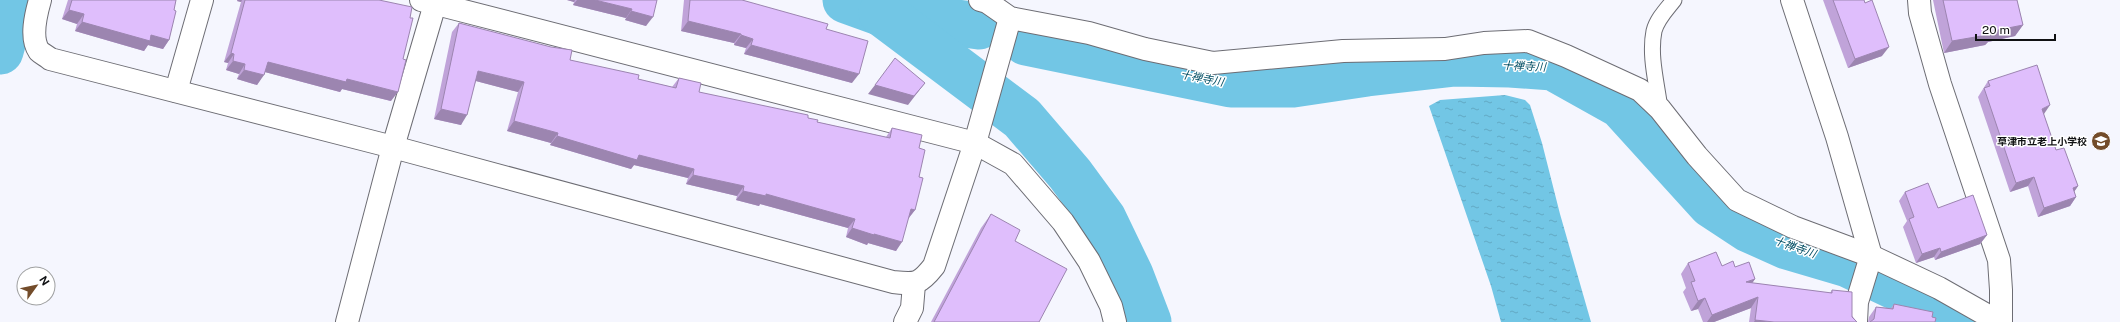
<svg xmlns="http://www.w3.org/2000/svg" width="2120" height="322" viewBox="0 0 2120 322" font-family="'Public Sans','Noto Sans JP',sans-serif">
<defs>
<pattern id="water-ripples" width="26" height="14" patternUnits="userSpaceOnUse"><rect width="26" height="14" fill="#72c6e5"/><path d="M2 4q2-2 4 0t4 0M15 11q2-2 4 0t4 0" fill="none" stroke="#62a9c4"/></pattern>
</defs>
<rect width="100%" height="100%" fill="#f5f6fe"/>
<path fill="url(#water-ripples)" d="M 1505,95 L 1525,100 L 1530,105 L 1542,143 L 1560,214 L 1591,322 L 1501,322 L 1491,286 L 1429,106 L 1440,100 Z"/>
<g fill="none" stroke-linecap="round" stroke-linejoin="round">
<g stroke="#72c6e5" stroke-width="47">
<path d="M 846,0 L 882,13 L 979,26"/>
<path d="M 882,13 L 1022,118 L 1070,174 L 1103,219 L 1130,275 L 1148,322"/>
<path d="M 1026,42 L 1231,84 L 1293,84 L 1367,73 L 1455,63 L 1510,64 L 1553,67 L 1621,105 L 1711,204 L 1749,229 L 1787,246 L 1848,264 L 1971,322"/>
<path d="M 0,51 L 14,0"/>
</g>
<g stroke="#6d6d74" stroke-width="17">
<path id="lane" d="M 1660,109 C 1657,84 1649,56 1654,31 C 1657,19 1667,9 1674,0"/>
</g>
<g stroke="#6d6d74" stroke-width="24">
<g id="street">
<path d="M 421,0 L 975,143 L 1013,164 L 1063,222 L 1089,261 L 1111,306 L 1115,322"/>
<path d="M 980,0 L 987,2 L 1010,18 L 1089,33 L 1145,49 L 1213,63 L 1343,51 L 1445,49 L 1484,43 L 1528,41 L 1566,56 L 1640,90 L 1660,109 L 1697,156 L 1737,200 L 1793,227 L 1871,256 L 1939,288 L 1999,322"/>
<path d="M 1792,0 L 1837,137 L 1871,256 L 1857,302 L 1856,322"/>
<path d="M 1919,0 L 1920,13 L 1940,84 L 1999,260 L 2001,290 L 2001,322"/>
<path d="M 176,91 L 202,0"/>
<path d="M 975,143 L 1010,18"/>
<path d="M 347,322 L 393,147 L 435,4"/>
<path d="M 905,322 L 912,308 L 914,284"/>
</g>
</g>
<g stroke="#6d6d74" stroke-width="24">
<path id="secondary" d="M 40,0 C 36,14 30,38 39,51 C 42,54 47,56 50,59 L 393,147 L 893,282 C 916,284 919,285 934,266 L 975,143"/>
</g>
<use href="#lane" stroke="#fff" stroke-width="15"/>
<use href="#street" stroke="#fff" stroke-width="22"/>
<use href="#secondary" stroke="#fff" stroke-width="22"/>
</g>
<g fill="#c0a3d9">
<path d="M 68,0 L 176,0 L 174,10 L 169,40 L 163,49 L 148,45 L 144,51 L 75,31 L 77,24 L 62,19 Z"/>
<path d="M 237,0 L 379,0 L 391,101 L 342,89 L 340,92 L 265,72 L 257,85 L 237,79 L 239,74 L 226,70 L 228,63 L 224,62 L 241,2 L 237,1 Z"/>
<path d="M 567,0 L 657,0 L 646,26 L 625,20 L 626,18 L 573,5 L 574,2 Z"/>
<path d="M 684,0 L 742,0 L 826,29 L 852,83 L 744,54 L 746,48 L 734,45 L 734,43 L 681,31 Z"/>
<path d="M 1823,0 L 1864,0 L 1882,56 L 1848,68 Z"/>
<path d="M 1933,0 L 2017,0 L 2023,25 L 2015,36 L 1988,42 L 1985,45 L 1944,53 Z"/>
<path d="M 459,23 L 570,60 L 638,79 L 672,87 L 679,78 L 699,92 L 808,118 L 817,122 L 886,137 L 892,128 L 919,148 L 919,177 L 915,210 L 908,219 L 896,251 L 868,243 L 867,245 L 846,237 L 848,228 L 760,204 L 759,206 L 736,200 L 737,196 L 686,184 L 688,178 L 634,165 L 631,169 L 550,145 L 551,143 L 507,131 L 518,92 L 476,81 L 461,125 L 434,119 L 452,32 Z"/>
<path d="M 1988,81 L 2044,114 L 2044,115 L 2056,150 L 2078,186 L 2074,192 L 2076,197 L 2070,206 L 2038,217 L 2028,186 L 2010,192 L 1978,97 Z"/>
<path d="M 1905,192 L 1938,208 L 1987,235 L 1980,244 L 1935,260 L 1934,257 L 1916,263 L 1903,227 L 1907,221 L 1899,201 Z"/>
<path d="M 991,214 L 1015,241 L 1039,322 L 931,322 L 981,228 Z"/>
<path d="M 1688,263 L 1735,267 L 1755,279 L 1752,283 L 1830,293 L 1832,290 L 1857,322 L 1749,322 L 1751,308 L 1714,322 L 1703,322 L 1698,309 L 1691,311 L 1683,292 L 1686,288 L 1681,274 Z"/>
<path d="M 1894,304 L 1932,317 L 1935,322 L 1868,322 L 1869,317 L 1876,307 L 1891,308 Z"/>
</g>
<g fill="#9c85b0">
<path d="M 238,0 L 242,0 L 241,2 L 237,1 Z"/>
<path d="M 567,0 L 575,0 L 574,2 Z"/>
<path d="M 577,0 L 595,0 L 632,9 L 626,18 L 573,5 Z"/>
<path d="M 69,10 L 84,14 L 77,24 L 62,19 Z"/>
<path d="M 631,11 L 653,17 L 646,26 L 625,20 Z"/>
<path d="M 688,21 L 741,34 L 734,43 L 681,31 Z"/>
<path d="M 82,22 L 151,35 L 169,40 L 163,49 L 148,45 L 144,51 L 75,31 Z"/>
<path d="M 2023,25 L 2015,36 L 1988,42 L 1985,45 L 1944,53 L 1952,41 L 1993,31 Z"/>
<path d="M 741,35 L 753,39 L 746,48 L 734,45 Z"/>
<path d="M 751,45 L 859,74 L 852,83 L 744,54 Z"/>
<path d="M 1889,47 L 1882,56 L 1848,68 L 1855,59 Z"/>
<path d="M 231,53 L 234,54 L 228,63 L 224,62 Z"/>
<path d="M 233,61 L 245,64 L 239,74 L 226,70 Z"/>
<path d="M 268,62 L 347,79 L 398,92 L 391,101 L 342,89 L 340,92 L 261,71 Z"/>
<path d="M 244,70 L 264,75 L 257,85 L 237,79 Z"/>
<path d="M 478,71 L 524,82 L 518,92 L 472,80 Z"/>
<path d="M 925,83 L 918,92 L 908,105 L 868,94 L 875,85 Z"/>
<path d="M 2050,105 L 2044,114 L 2035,118 L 2042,109 Z"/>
<path d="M 441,109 L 467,115 L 461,125 L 434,119 Z"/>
<path d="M 514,121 L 558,133 L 551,143 L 507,131 Z"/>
<path d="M 557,136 L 639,155 L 694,169 L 688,178 L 634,165 L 631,169 L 550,145 Z"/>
<path d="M 693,175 L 744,186 L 737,196 L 686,184 Z"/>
<path d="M 2034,177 L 2028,186 L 2010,192 L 2016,183 Z"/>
<path d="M 2078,186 L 2072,195 L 2073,188 Z"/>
<path d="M 743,191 L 766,194 L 855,219 L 848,228 L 760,204 L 759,206 L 736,200 Z"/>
<path d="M 2076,197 L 2070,206 L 2038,217 L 2044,208 Z"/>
<path d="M 911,209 L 915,210 L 908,219 Z"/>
<path d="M 852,228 L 874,234 L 902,242 L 896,251 L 868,243 L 867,245 L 846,237 Z"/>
<path d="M 1987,235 L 1980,244 L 1935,260 L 1941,252 Z"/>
<path d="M 1940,248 L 1934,257 L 1916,263 L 1922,254 Z"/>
<path d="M 1755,279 L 1748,289 L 1746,282 Z"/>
<path d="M 1758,297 L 1751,308 L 1714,322 L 1707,322 L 1712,315 Z"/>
<path d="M 1705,298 L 1698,309 L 1691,311 L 1698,301 Z"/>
<path d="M 1755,320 L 1774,322 L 1754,322 Z"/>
</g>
<g fill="#dfbefc" stroke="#9c85b0">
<path d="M 72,0 L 176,0 L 174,10 L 176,11 L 169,40 L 151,35 L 150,41 L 82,22 L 84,14 L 69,10 Z"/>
<path d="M 245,0 L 379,0 L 412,7 L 410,18 L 413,18 L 403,59 L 406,60 L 398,92 L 347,79 L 346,82 L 268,62 L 264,75 L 244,70 L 245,64 L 233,61 L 234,54 L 231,53 Z"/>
<path d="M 595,0 L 657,0 L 653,17 L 631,11 L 632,9 Z"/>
<path d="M 690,0 L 742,0 L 828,24 L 826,29 L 868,41 L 859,74 L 751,45 L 753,39 L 741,35 L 741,34 L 688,21 Z"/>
<path d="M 1833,0 L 1864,0 L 1865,3 L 1872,0 L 1889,47 L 1855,59 Z"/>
<path d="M 1943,0 L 2017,0 L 2023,25 L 1993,31 L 1993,34 L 1952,41 Z"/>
<path d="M 459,23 L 551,47 L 572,50 L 570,60 L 639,75 L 638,79 L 676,88 L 679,78 L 701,83 L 699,92 L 808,115 L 808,118 L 818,120 L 817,122 L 890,138 L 892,128 L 922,135 L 919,148 L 925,150 L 919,177 L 923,178 L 915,210 L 911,209 L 902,242 L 874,234 L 874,235 L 852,228 L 855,219 L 766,194 L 766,196 L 743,191 L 744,186 L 693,175 L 694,169 L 639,155 L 637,160 L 557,136 L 558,133 L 514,121 L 524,82 L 478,71 L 467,115 L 441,109 Z"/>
<path d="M 895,58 L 925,83 L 914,96 L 875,85 Z"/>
<path d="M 2037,65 L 2050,105 L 2042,109 L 2056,150 L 2064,148 L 2078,186 L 2073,188 L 2076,197 L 2044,208 L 2034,177 L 2016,183 L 1984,88 L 1990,86 L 1988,81 Z"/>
<path d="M 1928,183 L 1938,208 L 1973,195 L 1987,235 L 1941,252 L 1940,248 L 1922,254 L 1909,219 L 1914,217 L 1905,192 Z"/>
<path d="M 991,214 L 1020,230 L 1015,241 L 1067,269 L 1039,322 L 934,322 Z"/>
<path d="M 1716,252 L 1722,266 L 1733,261 L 1735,267 L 1749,262 L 1755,279 L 1746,282 L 1832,293 L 1832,290 L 1852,292 L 1852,317 L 1857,322 L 1774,322 L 1755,320 L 1758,297 L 1712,315 L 1705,298 L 1698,301 L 1691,282 L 1695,281 L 1688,263 Z"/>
<path d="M 1894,304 L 1933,312 L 1932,317 L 1936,318 L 1935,322 L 1870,322 L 1874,319 L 1876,307 L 1893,309 Z"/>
</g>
<defs>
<g id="school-disc" transform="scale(1)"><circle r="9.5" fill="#734c2a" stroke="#fff"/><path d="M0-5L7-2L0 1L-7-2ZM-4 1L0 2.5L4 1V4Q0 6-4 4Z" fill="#fff"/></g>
</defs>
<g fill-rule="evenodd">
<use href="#school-disc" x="2101" y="141"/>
</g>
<g text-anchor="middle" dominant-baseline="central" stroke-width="3" stroke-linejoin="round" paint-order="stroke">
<g font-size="10" font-weight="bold" fill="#101113" stroke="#fff" text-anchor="end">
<text x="2087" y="141">草津市立老上小学校</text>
</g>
<g font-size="11" font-style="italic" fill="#024e64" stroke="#fff">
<text transform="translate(1524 66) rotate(2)">十禅寺川</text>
<text transform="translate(1202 78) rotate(11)">十禅寺川</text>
<text transform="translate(1795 247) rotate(19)">十禅寺川</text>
</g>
</g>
<g transform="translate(36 286) rotate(57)"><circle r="19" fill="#ffffff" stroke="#9fa0a1"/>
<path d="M0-3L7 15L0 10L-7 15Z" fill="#734c2a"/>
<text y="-6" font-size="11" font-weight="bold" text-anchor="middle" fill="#101113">N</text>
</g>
<path d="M1976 34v6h79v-6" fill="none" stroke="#101113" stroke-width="2"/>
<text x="1982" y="34" font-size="12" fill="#101113" stroke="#ffffff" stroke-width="3" paint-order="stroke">20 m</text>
</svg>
